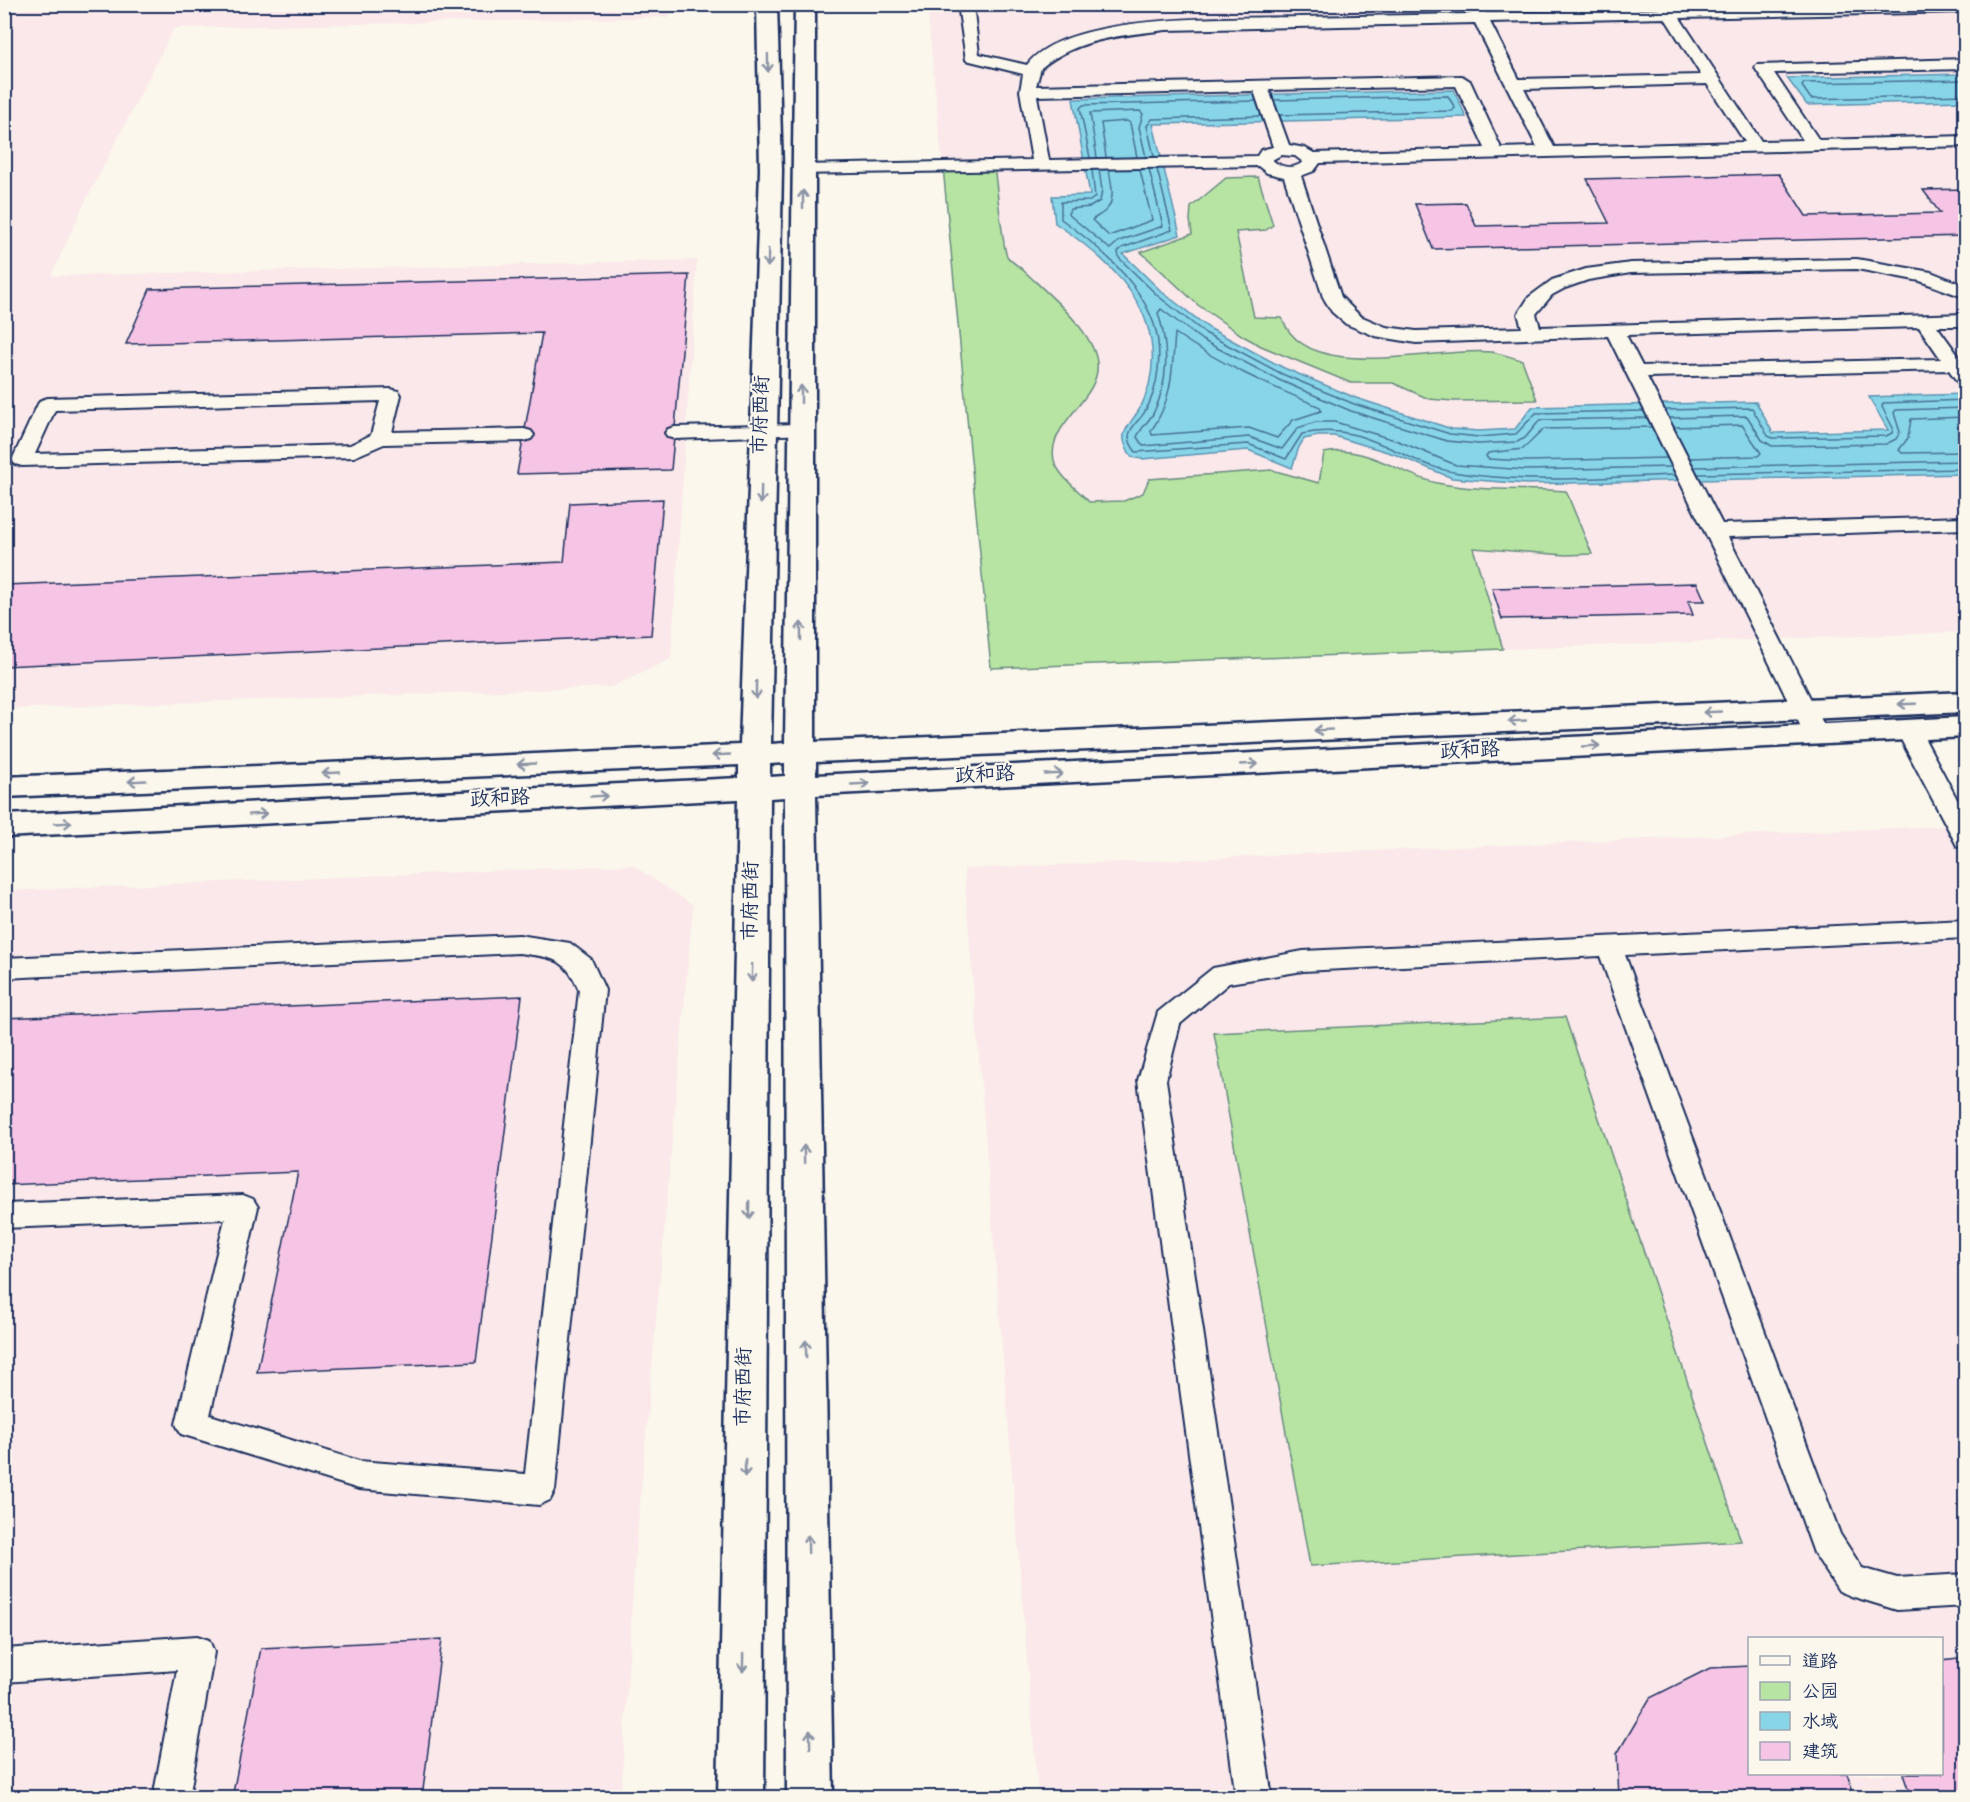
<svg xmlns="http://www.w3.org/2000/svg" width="1970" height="1802" viewBox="0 0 1970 1802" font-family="'Gochi Hand','LXGW WenKai TC',sans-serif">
<rect width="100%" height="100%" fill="#fbf7ec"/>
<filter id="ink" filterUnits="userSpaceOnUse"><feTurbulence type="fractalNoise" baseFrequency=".0167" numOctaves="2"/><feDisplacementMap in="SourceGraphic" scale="12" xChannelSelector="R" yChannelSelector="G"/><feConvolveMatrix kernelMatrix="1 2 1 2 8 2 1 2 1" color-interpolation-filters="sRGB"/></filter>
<g filter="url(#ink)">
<g fill="#fae8ea" fill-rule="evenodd">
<path d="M 4,5 L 671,5 L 669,17 L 174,28 L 83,206 L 51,276 L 697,260 L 671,659 L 611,687 L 5,709 Z"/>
<path d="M 927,5 L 1965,5 L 1965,632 L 991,668 Z"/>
<path d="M 1965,825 L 1965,1797 L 1038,1797 L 964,869 ZM 1750,1638 L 1942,1638 L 1942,1774 L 1750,1774 Z"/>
<path d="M 632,865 L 693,905 L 634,1569 L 621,1797 L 5,1797 L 4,891 Z"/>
</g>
<g fill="#b7e4a2" stroke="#698a80" stroke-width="1.5">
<path d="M 994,166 C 996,179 1003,250 1007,256 C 1011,262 1019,266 1024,271 C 1047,293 1093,330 1097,362 C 1102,399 1046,423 1054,460 C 1058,476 1079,490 1089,502 L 1124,501 L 1143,493 L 1149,479 L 1272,470 L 1319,483 L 1324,453 C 1365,444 1399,474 1437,483 C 1479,492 1523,488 1566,491 L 1592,554 L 1566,555 L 1473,548 L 1503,649 L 991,668 L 943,167 Z"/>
<path d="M 1258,177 L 1273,225 L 1266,230 L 1236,232 L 1254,317 L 1282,318 C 1306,386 1436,346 1491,352 C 1501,353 1512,358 1522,360 L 1537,400 L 1453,401 L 1429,399 L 1393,383 L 1351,383 L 1261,346 L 1243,336 L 1198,305 L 1141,252 L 1192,234 L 1190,220 L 1191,207 L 1226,178 Z"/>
<path d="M 1565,1017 L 1741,1541 L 1310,1566 L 1214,1033 Z"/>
</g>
<g fill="#88d5e8" stroke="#5c93b1" stroke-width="1.5">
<path d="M 1965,74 L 1965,101 L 1807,105 L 1787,78 Z"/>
<path d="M 1454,90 L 1466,117 L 1153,124 L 1180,235 L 1123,254 L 1162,292 L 1209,328 L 1284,368 L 1356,398 L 1452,429 L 1479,431 L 1515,429 L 1532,407 L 1756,402 L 1773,433 L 1888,430 L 1869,397 L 1965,394 L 1965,474 L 1526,484 L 1452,478 L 1394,454 L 1334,436 L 1318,436 L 1304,439 L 1299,447 L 1292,468 L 1248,450 L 1142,459 L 1132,457 C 1116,434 1126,430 1139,410 C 1143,403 1147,392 1149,385 C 1167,311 1110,260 1055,223 L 1052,196 L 1090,195 L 1073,99 Z"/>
</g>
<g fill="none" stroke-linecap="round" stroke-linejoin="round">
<g stroke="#477195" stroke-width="1.5">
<path d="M 1966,80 L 1804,83 L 1802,86 L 1811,99 L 1966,95"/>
<path d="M 1274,100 L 1448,96 L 1455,108 L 1452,111 L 1280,115"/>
<path d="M 1154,156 L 1147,126 L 1152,119 L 1261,116"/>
<path d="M 1106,157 L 1101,123 L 1127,121 L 1130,123 L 1137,157"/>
<path d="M 1090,158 L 1080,108 L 1083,105 L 1256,101"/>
<path d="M 1097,158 L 1090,113 L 1140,111 L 1143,114 L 1139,127 L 1146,157"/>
<path d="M 1157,169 L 1172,230 L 1122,248 L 1118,252 L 1119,258 L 1158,296 L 1205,333 L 1282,374 L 1354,404 L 1450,434 L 1479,437 L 1516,434 L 1536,413 L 1643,411"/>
<path d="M 1092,170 L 1095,197 L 1090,201 L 1061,202 L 1061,219 C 1096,244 1140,282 1154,324 C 1163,350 1159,390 1144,413 C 1140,420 1130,426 1129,436 C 1129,442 1132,447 1136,452 L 1248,444 L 1286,459 L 1302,434 C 1368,420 1400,464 1459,473 C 1530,484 1604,477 1675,475"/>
<path d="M 1099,170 L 1102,190 L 1100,201 L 1090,207 L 1070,209 L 1068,214 L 1110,249 L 1119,241 L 1163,226 L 1149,169"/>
<path d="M 1109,170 C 1111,183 1117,202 1104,212 C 1100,215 1096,217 1092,220 L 1109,236 L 1152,220 L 1140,170"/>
<path d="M 1175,333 C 1220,364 1270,386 1320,407 L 1321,411 L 1293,420 L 1277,438 L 1249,428 L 1152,435 L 1151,431 C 1173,399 1172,370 1175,333 Z"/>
<path d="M 1666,410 L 1752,408 L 1768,436 L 1773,438 L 1886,436 L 1892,433 L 1893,428 L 1882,407 L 1883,403 L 1966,400"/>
<path d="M 1966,417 L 1911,419 L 1908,438 L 1899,450 L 1902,453 L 1966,452"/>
<path d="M 1647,418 L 1540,420 L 1525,438 L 1517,442 L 1478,444 L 1447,441 L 1351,411 L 1279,380 L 1202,340 L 1161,309 L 1158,313 C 1169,346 1169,382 1153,414 C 1148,422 1141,428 1137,437 L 1143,446 L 1249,437 L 1282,449 L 1298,428 L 1316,422 L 1335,422 L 1398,441 L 1456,465 L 1526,470 L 1671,467"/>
<path d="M 1669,418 L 1747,416 L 1762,440 L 1772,446 L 1886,444 L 1896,439 L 1900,432 L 1894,413 L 1896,410 L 1966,408"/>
<path d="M 1651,427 L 1544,429 L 1523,449 L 1488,453 L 1486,456 L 1488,459 L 1526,461 L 1667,458"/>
<path d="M 1674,427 L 1742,425 L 1761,453 L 1758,456 L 1690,458"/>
<path d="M 1694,467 L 1966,461"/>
<path d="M 1698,474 L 1966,469"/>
</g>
</g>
<g fill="#f6c4e4" stroke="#1b2f5e" stroke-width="1.5">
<path d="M 1015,4 L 1136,4 L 1015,8 Z"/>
<path d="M 1779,174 L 1806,216 L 1940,213 L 1923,190 L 1966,189 L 1966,236 L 1433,249 L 1415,204 L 1466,203 L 1476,226 L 1609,223 L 1587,179 Z"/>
<path d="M 689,275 L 671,470 L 517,474 L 542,333 L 126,344 L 150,289 Z"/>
<path d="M 663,499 L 651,635 L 4,666 L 5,585 L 564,562 L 570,503 Z"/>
<path d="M 1697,583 L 1705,601 L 1688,601 L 1693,615 L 1502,619 L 1492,588 Z"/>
<path d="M 522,996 L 476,1362 L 257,1372 L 298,1172 L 4,1185 L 4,1018 Z"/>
<path d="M 442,1639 L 422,1798 L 232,1798 L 261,1648 Z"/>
<path d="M 1966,1657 L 1966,1798 L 1911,1798 L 1903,1774 L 1942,1774 L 1942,1660 Z"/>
<path d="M 1750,1666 L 1750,1774 L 1847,1774 L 1855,1798 L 1619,1798 L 1617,1754 L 1650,1698 L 1710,1668 Z"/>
</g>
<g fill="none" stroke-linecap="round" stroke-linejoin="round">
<g stroke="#1b2f5e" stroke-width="4">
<g id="service">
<path d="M 958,4 L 973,4 L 979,54 L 1027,65 C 1067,11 1238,19 1301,17 C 1358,16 1414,15 1471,14 L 1467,4 L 1481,4 L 1486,13 L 1659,9 L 1656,4 L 1671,4 L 1674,9 L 1966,4 L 1966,12 L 1680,18 L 1761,141 L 1803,140 L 1755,68 L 1757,65 L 1966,59 L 1966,69 L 1774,73 L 1819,140 L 1966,136 L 1966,146 L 1320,163 L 1314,171 L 1301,176 L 1341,297 L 1360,316 L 1386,327 L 1416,331 L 1522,328 L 1518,314 L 1529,297 L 1552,280 L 1586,269 L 1631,263 L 1857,259 L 1931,272 L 1966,286 L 1966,298 L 1920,281 L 1857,269 L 1631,273 L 1588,280 L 1565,288 L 1552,295 L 1536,314 L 1540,327 L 1966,314 L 1966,326 L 1937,326 L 1966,366 L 1966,386 L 1959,384 L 1949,370 L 1647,377 L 1722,524 L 1966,517 L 1966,529 L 1728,537 L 1829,735 L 1825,740 L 1817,743 L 1809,740 L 1805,735 L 1608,336 L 1416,343 L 1375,336 L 1346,324 L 1332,312 L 1323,297 L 1284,177 L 1267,173 L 1258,166 L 797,174 L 795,170 L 797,166 L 803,165 L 1032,160 L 1020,91 L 1023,74 L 966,60 ZM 1665,18 L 1701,75 L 1519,79 L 1490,22 ZM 1475,23 L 1537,147 L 1501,148 L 1470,81 L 1462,76 L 1036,86 L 1041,68 C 1076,39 1122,35 1166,30 ZM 1707,84 L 1745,142 L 1554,147 L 1524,89 ZM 1456,86 L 1485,148 L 1314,153 L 1305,148 L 1289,145 L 1269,90 ZM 1254,91 L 1273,147 L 1261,150 L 1257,156 L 1049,160 L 1037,96 ZM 1281,155 L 1295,156 L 1303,162 C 1293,170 1282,168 1272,160 ZM 1919,327 L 1941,359 L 1642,366 L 1626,335 Z"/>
<path d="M 391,389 L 398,391 L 401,395 L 392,432 L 524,429 L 531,431 L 534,435 L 531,439 L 524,441 L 384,444 L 354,457 L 22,466 L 15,464 L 12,460 L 38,404 L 41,400 L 48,398 ZM 380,401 L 371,435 L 350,445 L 35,454 L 55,410 Z"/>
<path d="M 801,424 L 808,426 L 811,430 L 808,434 L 675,439 L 668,437 L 665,433 L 668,429 L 675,427 Z"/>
<path d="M 1908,722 L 1916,725 L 1920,730 L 1966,816 L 1966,848 L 1957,846 L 1954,840 L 1896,730 L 1900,725 Z"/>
<path d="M 1966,920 L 1966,938 L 1625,955 L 1840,1534 L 1862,1568 L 1897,1578 L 1966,1574 L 1966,1606 L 1897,1610 L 1851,1596 L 1839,1591 L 1814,1553 L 1600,956 L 1303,971 L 1229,983 L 1180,1024 L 1166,1080 L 1272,1798 L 1236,1798 L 1138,1080 L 1158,1012 L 1213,968 L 1303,951 Z"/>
<path d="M 519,935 L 570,943 L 591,959 L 605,990 L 555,1490 L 550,1500 L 539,1505 L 359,1489 L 181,1434 L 176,1424 L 225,1219 L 4,1228 L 4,1204 L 243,1195 L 253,1199 L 258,1207 L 210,1415 L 359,1461 L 525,1474 L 579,990 C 565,956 552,958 519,953 L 4,978 L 4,958 Z"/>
<path d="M 197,1636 L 209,1640 L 214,1652 L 189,1798 L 153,1798 L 177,1670 L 4,1682 L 4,1649 Z"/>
</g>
</g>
<g stroke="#1b2f5e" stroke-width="5">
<path id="tertiary" d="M 757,4 L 777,4 L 782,170 L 771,744 L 785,743 L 795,4 L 815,4 L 815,742 L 1966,692 L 1966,712 L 816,762 L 816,775 L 1966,717 L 1966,737 L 816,795 L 833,1798 L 787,1798 L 785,797 L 770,798 L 764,1798 L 718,1798 L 738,799 L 4,837 L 4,815 L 739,778 L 739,765 L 4,797 L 4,777 L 740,745 L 760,170 ZM 785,763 L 785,776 L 770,777 L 770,764 Z"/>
</g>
<use href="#service" fill="#fbf7ec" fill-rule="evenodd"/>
<use href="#tertiary" fill="#fbf7ec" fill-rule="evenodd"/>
</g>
<defs><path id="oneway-shaft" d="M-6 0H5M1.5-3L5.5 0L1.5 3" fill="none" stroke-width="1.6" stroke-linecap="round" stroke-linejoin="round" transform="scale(1.5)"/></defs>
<g stroke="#8b93a5">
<use href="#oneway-shaft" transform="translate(768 63) rotate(89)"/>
<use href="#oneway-shaft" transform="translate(803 199) rotate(-90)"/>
<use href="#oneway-shaft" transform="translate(768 258) rotate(92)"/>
<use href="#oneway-shaft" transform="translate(801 394) rotate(-90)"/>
<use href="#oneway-shaft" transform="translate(761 495) rotate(91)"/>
<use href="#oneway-shaft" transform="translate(801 631) rotate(-90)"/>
<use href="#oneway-shaft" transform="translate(756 690) rotate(91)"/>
<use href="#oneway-shaft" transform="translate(1907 704) rotate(178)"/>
<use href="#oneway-shaft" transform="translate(1712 712) rotate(177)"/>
<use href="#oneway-shaft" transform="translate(1517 721) rotate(177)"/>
<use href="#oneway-shaft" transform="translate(1323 730) rotate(177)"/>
<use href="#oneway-shaft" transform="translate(1591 746) rotate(-3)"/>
<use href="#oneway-shaft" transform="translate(721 755) rotate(177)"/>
<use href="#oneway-shaft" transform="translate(526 764) rotate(177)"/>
<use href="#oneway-shaft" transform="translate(1249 764) rotate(-3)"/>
<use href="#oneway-shaft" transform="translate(331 773) rotate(177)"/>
<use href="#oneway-shaft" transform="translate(1054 774) rotate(-3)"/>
<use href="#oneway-shaft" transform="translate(137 781) rotate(177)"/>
<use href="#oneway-shaft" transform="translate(860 784) rotate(-3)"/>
<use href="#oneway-shaft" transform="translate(599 796) rotate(-3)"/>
<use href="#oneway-shaft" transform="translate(258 814) rotate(-3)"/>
<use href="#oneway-shaft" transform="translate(63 823) rotate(-3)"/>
<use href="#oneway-shaft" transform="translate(752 973) rotate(91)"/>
<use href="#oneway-shaft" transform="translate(804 1154) rotate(-91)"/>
<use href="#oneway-shaft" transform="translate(749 1210) rotate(91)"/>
<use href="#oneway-shaft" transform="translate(806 1349) rotate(-91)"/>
<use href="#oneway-shaft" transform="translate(745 1468) rotate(91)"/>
<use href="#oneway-shaft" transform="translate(808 1544) rotate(-91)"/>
<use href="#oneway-shaft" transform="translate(743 1663) rotate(91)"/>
<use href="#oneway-shaft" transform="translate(810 1739) rotate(-91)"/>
</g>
</g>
<g text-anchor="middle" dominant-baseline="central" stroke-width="4.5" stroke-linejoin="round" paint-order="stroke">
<g font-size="20" fill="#1b2f5e" stroke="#fbf7ec">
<text transform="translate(763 415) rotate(-88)">市府西街</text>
<text transform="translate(1470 753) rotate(-3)">政和路</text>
<text transform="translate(985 777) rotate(-3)">政和路</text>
<text transform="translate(500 801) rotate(-3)">政和路</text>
<text transform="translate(753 901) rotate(-89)">市府西街</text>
<text transform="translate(746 1387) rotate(-89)">市府西街</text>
</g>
</g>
<rect width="1970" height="1802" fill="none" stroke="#fbf7ec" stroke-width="24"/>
<rect x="12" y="12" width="1946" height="1778" fill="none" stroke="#1b2f5e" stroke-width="2" filter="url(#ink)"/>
<rect x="1748" y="1637" width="195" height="138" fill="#fbf7ec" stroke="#a1a7b3" stroke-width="1.5"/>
<rect x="1760" y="1656" width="30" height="9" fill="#fbf7ec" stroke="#a1a7b3" stroke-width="1.5"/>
<text x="1802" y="1667" font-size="18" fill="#1b2f5e">道路</text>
<rect x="1760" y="1682" width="30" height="18" fill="#b7e4a2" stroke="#a1a7b3" stroke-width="1.5"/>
<text x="1802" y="1697" font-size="18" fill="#1b2f5e">公园</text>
<rect x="1760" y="1712" width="30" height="18" fill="#88d5e8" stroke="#a1a7b3" stroke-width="1.5"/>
<text x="1802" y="1727" font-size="18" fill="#1b2f5e">水域</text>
<rect x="1760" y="1742" width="30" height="18" fill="#f6c4e4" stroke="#a1a7b3" stroke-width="1.5"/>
<text x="1802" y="1757" font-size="18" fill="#1b2f5e">建筑</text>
</svg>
